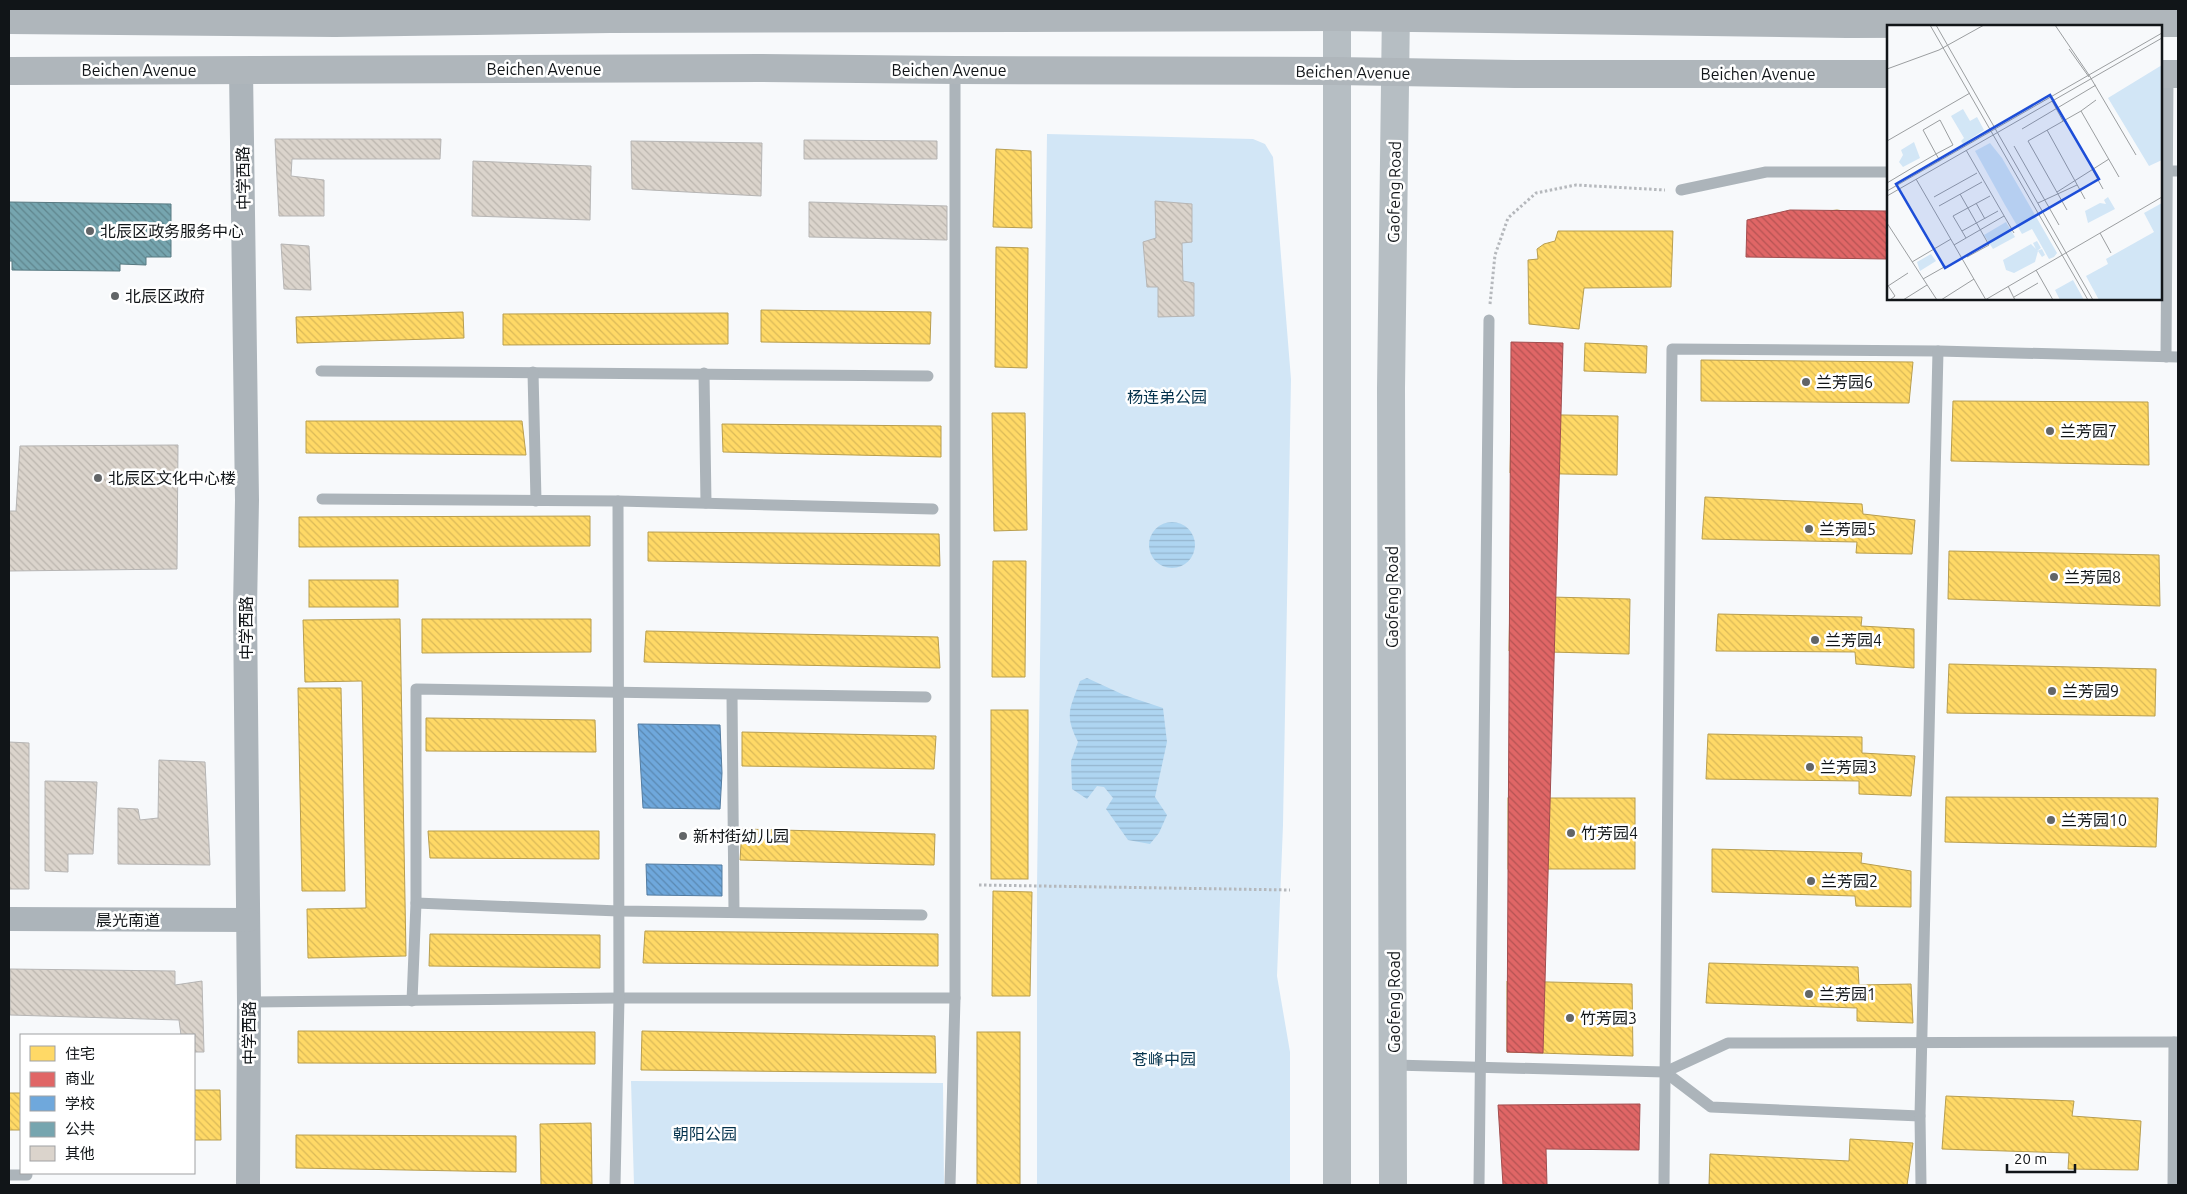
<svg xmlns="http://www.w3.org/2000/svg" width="2187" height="1194" viewBox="0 0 2187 1194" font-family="Ubuntu,'Noto Sans SC',sans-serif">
<defs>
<pattern id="water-rules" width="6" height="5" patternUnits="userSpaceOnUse" patternTransform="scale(1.25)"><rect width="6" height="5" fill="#aed5f1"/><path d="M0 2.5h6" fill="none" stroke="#95b6ce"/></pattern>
<pattern id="homes-back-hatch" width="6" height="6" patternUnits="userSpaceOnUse" patternTransform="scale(1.25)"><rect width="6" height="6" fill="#ffd966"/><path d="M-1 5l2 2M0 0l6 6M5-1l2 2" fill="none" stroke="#dab958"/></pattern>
<pattern id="shops-back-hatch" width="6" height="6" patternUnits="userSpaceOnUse" patternTransform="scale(1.25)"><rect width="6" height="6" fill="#e06666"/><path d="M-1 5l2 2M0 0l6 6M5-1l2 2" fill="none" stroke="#b45353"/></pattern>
<pattern id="schools-back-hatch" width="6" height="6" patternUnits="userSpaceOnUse" patternTransform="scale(1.25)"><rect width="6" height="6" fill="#6fa8dc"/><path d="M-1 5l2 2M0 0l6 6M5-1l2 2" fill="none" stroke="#5a88b1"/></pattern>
<pattern id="public-back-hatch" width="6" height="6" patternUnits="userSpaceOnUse" patternTransform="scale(1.25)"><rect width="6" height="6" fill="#76a5af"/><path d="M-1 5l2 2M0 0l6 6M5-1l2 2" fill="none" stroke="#5f858d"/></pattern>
<pattern id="building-back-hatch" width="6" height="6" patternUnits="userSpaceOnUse" patternTransform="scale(1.25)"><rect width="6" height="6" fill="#dbd4cc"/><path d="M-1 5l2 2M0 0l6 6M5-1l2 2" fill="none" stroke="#bbb5ae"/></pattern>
</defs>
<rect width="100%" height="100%" fill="#f7f9fb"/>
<g fill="#d2e6f6">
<path d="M 1047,134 L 1253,139 L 1265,144 L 1273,157 L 1291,379 L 1283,825 L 1277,976 L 1290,1052 L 1290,1185 L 1037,1185 L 1037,887 Z"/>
<path d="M 631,1081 L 943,1083 L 944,1185 L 634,1185 Z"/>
</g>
<g fill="url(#water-rules)">
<circle cx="1172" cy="545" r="23"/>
<path d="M 1087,678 L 1124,695 L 1163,708 L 1167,742 L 1155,797 L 1167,815 L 1159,833 L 1150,844 L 1128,840 L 1106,809 L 1113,798 L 1104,787 L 1097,786 L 1087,799 L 1072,789 L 1071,761 L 1078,742 C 1064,714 1070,709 1080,681 Z"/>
</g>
<g fill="url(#homes-back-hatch)" stroke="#b89e4f">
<path d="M 996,149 L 1031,151 L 1032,228 L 993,227 Z"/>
<path d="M 1837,210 L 1888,218 L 1888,252 L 1843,258 L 1772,249 L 1771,218 Z"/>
<path d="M 1558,231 L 1673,231 L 1671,287 L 1584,288 L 1579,329 L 1529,324 L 1528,260 L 1538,259 L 1537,249 L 1544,244 L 1555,241 Z"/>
<path d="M 996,247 L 1028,248 L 1027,368 L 995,367 Z"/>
<path d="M 761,310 L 931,312 L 930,344 L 761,342 Z"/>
<path d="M 463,312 L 464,338 L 297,343 L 296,317 Z"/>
<path d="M 728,313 L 728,344 L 503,345 L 503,314 Z"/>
<path d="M 1585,343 L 1647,346 L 1646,373 L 1584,371 Z"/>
<path d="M 1701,360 L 1913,362 L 1909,403 L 1701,401 Z"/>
<path d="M 1953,401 L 2148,402 L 2149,465 L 1951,461 Z"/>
<path d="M 992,413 L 1025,413 L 1027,530 L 994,531 Z"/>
<path d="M 1511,414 L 1618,416 L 1617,475 L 1510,473 Z"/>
<path d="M 306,421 L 522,421 L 526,455 L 306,453 Z"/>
<path d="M 722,424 L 941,426 L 941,457 L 723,452 Z"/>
<path d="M 1705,497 L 1862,504 L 1863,514 L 1915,520 L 1912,554 L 1856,553 L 1857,542 L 1702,539 Z"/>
<path d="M 590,516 L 590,546 L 299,547 L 299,517 Z"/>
<path d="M 648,532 L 939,534 L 940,566 L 648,561 Z"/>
<path d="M 1949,551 L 2159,555 L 2160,606 L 1948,599 Z"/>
<path d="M 993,561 L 1026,561 L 1025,677 L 992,677 Z"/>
<rect x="309" y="580" width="89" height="27"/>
<path d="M 1510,596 L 1630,599 L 1629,654 L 1509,651 Z"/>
<path d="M 1718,614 L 1862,617 L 1861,626 L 1914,629 L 1914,668 L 1856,664 L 1855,652 L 1716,651 Z"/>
<path d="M 400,619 L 406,956 L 308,958 L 307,909 L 366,908 L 362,681 L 305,682 L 303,620 Z"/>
<path d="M 422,619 L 591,619 L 591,652 L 422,653 Z"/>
<path d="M 646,631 L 938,637 L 940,668 L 644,662 Z"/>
<path d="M 1949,664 L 2156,669 L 2155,716 L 1947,713 Z"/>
<path d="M 298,688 L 341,688 L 345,891 L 302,891 Z"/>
<rect x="991" y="710" width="37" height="169"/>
<path d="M 426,718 L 595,720 L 596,752 L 426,751 Z"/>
<path d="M 742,732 L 936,736 L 934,769 L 742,766 Z"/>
<path d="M 1708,734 L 1862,737 L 1862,753 L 1915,756 L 1911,796 L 1859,794 L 1859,781 L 1706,779 Z"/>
<path d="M 1946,797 L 2158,798 L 2156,847 L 1945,842 Z"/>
<rect x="1508" y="798" width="127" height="71"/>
<path d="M 742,829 L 935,834 L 934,865 L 740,860 Z"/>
<path d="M 428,831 L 599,831 L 599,859 L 430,858 Z"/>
<path d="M 1712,849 L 1862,853 L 1861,863 L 1911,871 L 1911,907 L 1856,906 L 1855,896 L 1712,892 Z"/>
<path d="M 993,891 L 1032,892 L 1030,996 L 992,996 Z"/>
<path d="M 645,931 L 938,934 L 938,966 L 643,963 Z"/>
<path d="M 430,934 L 600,935 L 600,968 L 429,966 Z"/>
<path d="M 1709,963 L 1858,967 L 1859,985 L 1911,984 L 1913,1023 L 1857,1021 L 1857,1008 L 1706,1003 Z"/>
<path d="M 1507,981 L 1632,984 L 1633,1056 L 1507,1052 Z"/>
<path d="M 298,1031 L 595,1032 L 595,1064 L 298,1063 Z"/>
<path d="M 642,1031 L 935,1036 L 936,1073 L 641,1070 Z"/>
<rect x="977" y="1032" width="43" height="153"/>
<path d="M 194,1090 L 220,1090 L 221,1140 L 194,1140 Z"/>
<rect x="9" y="1093" width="12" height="37"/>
<path d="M 1946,1096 L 2074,1101 L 2072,1116 L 2141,1121 L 2138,1170 L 2068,1169 L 2069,1153 L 1942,1149 Z"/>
<path d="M 591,1123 L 592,1185 L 541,1185 L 540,1124 Z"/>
<path d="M 296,1135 L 516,1136 L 516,1172 L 296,1168 Z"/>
<path d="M 1850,1139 L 1913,1143 L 1907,1185 L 1709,1185 L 1710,1154 L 1849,1161 Z"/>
</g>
<g fill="url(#shops-back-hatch)" stroke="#a24e4f">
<path d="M 1790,210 L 1888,211 L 1888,259 L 1746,257 L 1747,220 Z"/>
<path d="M 1511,342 L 1563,343 L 1543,1053 L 1507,1052 Z"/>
<path d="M 1640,1104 L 1639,1150 L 1546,1149 L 1547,1185 L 1503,1185 L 1498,1105 Z"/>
</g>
<g fill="url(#schools-back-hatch)" stroke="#537ca1">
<path d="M 638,724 L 720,725 L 722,773 L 720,809 L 643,808 Z"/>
<path d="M 646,864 L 722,865 L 722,896 L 647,895 Z"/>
</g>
<path fill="url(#public-back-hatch)" stroke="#587a82" d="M 9,202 L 171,204 L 171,257 L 146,257 L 146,265 L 120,264 L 120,271 L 12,270 L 12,261 L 9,261 Z"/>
<g fill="url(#building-back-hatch)" stroke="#b6b5b4">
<path d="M 275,139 L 441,139 L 440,159 L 292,159 L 291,176 L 324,180 L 324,216 L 279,216 Z"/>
<path d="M 804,140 L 937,141 L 937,159 L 804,159 Z"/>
<path d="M 631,141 L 762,143 L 761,196 L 632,189 Z"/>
<path d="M 473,161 L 591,166 L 590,220 L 472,216 Z"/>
<path d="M 1155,201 L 1192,204 L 1192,242 L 1182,243 L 1183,281 L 1194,283 L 1194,316 L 1158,317 L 1158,287 L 1147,287 L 1143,242 L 1156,238 Z"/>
<path d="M 809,202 L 947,206 L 947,240 L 809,237 Z"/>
<path d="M 281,244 L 309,246 L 311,290 L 284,289 Z"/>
<path d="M 178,445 L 177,569 L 9,571 L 9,511 L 16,511 L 20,446 Z"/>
<path d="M 9,742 L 29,743 L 29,889 L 9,889 Z"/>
<path d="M 159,760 L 205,762 L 210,865 L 118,864 L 118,808 L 138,809 L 140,820 L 158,818 Z"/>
<path d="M 45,781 L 97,782 L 93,854 L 68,854 L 68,872 L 45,871 Z"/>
<path d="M 10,969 L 175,971 L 175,985 L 202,981 L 204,1052 L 194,1052 L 194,1035 L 181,1035 L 179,1020 L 10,1015 Z"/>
</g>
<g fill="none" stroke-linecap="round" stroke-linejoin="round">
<g stroke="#b5b8bc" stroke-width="3" stroke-dasharray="2.5 2.5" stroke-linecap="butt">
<path d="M 1490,304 L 1495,255 L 1508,218 L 1536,193 L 1576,185 L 1665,190"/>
<path d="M 979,885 L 1290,890"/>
</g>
<g stroke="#acb4ba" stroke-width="11">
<path d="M 2161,171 L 2178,171"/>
<path d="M 1681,190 L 1766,172 L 1888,172"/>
<path d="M 2166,357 L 2168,74"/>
<path d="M 321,371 L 928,376"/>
<path d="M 533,372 L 536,501"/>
<path d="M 704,373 L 706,503"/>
<path d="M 322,499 L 618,501 L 933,509"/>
<path d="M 732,695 L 734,912"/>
<path d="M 416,903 L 619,911 L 922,915"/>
<path d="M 412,1001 L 416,903 L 416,689 L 926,697"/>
<path d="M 249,1002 L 619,998 L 955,998"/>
<path d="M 1394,1065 L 1665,1072 L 1711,1107 L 1920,1116"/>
<path d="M 1665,1072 L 1728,1043 L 2178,1042"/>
<path d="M 9,1175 L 27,1175"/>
<path d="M 615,1185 L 619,998 L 618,501"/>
<path d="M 950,1185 L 955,998 L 955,70"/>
<path d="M 1479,1185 L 1489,320"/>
<path d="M 1664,1185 L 1672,349 L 1938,351 L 2178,357"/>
<path d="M 1921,1185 L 1920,1116 L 1938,351"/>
<path d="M 2173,1185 L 2174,1042"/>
</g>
<g stroke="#acb4ba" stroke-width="24">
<path d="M 241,70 L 247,500 L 245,609 L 249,1002 L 248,1185"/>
<path d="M 9,919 L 248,920"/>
</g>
<g stroke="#b6bec3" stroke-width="28">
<path d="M 1337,1185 L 1337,9"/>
<path d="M 1393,1185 L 1391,388 L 1396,9"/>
</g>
<g stroke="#afb6bb" stroke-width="28">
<path d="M 9,20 L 335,23 L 610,19 L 1337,17 L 1847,24 L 2178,23"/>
<path d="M 9,71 L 760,68 L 955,70 L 1336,71 L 1515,74 L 1888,74"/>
<path d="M 2161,74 L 2178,74"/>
</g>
</g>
<g fill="#626567" stroke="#fff" stroke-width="2">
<circle cx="90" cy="231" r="5"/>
<circle cx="115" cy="296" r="5"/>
<circle cx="1806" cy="382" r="5"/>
<circle cx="2050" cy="431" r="5"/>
<circle cx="98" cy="478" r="5"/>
<circle cx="1809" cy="529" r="5"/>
<circle cx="2054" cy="577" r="5"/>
<circle cx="1815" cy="640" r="5"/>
<circle cx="2052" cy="691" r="5"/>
<circle cx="1810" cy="767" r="5"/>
<circle cx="2051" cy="820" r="5"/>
<circle cx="1571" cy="833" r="5"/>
<circle cx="683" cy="836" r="5"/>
<circle cx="1811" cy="881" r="5"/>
<circle cx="1809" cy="994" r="5"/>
<circle cx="1570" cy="1018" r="5"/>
</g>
<g text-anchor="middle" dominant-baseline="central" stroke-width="5" stroke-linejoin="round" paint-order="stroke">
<g font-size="16" fill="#111518" stroke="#fff">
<text x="544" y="69">Beichen Avenue</text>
<text x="139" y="70">Beichen Avenue</text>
<text x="949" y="70">Beichen Avenue</text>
<text transform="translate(1353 72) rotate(1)">Beichen Avenue</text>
<text x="1758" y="74">Beichen Avenue</text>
<text transform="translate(243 178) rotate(-91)">中学西路</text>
<text transform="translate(1394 192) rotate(-89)">Gaofeng Road</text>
<text transform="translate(1392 597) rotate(-90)">Gaofeng Road</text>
<text transform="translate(246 628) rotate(-90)">中学西路</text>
<text x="128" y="920">晨光南道</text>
<text transform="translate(1394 1002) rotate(-90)">Gaofeng Road</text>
<text transform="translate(249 1033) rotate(-90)">中学西路</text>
</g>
<g font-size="16" fill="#111518" stroke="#fff" text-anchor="start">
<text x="100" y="231">北辰区政务服务中心</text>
<text x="125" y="296">北辰区政府</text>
<text x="1816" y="382">兰芳园6</text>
<text x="2060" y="431">兰芳园7</text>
<text x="108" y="478">北辰区文化中心楼</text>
<text x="1819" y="529">兰芳园5</text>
<text x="2064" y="577">兰芳园8</text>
<text x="1825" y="640">兰芳园4</text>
<text x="2062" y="691">兰芳园9</text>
<text x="1820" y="767">兰芳园3</text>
<text x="2061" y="820">兰芳园10</text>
<text x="1581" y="833">竹芳园4</text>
<text x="693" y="836">新村街幼儿园</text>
<text x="1821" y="881">兰芳园2</text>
<text x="1819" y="994">兰芳园1</text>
<text x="1580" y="1018">竹芳园3</text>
</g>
<g font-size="16" fill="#04324c" stroke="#fff">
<text x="1167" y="397">杨连弟公园</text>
<text x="1164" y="1059">苍峰中园</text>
<text x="705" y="1134">朝阳公园</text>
</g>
</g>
<g transform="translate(1887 25)">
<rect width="275" height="275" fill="#f7f9fb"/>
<path d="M 76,84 L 83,96 L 90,92 L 97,105 L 76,119 L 74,116 L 77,113 L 64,91 Z" fill="#d2e6f6"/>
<path d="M 275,40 L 275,135 L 262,141 L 221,73 ZM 275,178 L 275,275 L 212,275 L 199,251 L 221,239 L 219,234 L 267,207 L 257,188 Z" fill="#d2e6f6"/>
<path d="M 27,117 L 33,133 L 16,142 L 12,137 L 16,130 L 14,125 ZM 103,118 L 115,133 L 170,228 L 167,232 L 162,234 L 145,204 L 135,209 L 118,180 L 88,126 ZM 221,172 L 228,184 L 201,198 L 198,186 L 213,178 L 219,179 L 217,175 ZM 119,197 L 128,212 L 106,224 L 97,210 ZM 150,216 L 154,223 L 150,226 L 155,224 L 158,230 L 155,232 L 151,226 L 148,237 L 127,248 L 119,245 L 116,235 L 144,219 L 149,224 L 146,218 ZM 44,229 L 49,236 L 33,246 L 30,237 ZM 186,255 L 197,275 L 173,275 L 168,265 Z" fill="#d2e6f6"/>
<path fill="none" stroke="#9b9ea0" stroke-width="1" d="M 43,0 L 201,275M 49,0 L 206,275M 168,0 L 202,50 L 249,130M 182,24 L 202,52M 0,44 L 52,25 L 97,0M 165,76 L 176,96M 194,86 L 209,75M 135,104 L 209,60M 160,105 L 198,174M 0,116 L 83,68M 127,121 L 172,200M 79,125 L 127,208M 205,144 L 216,164M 29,154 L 99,275M 0,158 L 25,143 L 49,129 L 66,120 L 53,95 L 36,105 L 49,129 L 53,136M 0,166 L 275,8M 170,167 L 222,134M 73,169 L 102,220 L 80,232M 0,171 L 275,13M 47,172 L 90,148M 89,178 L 98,194M 151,178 L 190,160M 52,181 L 95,157M 180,185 L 141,116 L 194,86 L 232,152M 0,198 L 50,275M 75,206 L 111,186M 213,208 L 224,228M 79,213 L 66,191 L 103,171M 67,220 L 117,191M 25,237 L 64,214M 149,245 L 166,275M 36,254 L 59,241M 0,259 L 8,271 L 3,275M 1,261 L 21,248M 121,261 L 128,275M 127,272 L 151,258M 16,275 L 40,260M 54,275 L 87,254M 98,275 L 275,172"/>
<path fill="#1d4ed8" fill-opacity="0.15" stroke="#1d4ed8" stroke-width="2.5" d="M 163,70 L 212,154 L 58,243 L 9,159 Z"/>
<rect width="275" height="275" fill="none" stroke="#111518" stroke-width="2.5"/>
</g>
<rect width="2187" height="1194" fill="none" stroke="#111518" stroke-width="20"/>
<rect x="20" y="1034" width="175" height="140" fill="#ffffff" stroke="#a0a1a3"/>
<rect x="30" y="1046" width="25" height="15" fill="#ffd966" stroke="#a0a1a3"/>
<text x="65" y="1059" font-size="15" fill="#111518">住宅</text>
<rect x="30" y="1072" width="25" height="15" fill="#e06666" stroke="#a0a1a3"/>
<text x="65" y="1084" font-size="15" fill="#111518">商业</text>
<rect x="30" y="1096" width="25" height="15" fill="#6fa8dc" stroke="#a0a1a3"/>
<text x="65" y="1109" font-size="15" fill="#111518">学校</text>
<rect x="30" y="1122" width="25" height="15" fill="#76a5af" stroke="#a0a1a3"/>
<text x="65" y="1134" font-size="15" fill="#111518">公共</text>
<rect x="30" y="1146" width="25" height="15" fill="#dbd4cc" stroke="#a0a1a3"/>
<text x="65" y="1159" font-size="15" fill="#111518">其他</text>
<path d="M2007 1164v8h68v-8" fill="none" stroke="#111518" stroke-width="2.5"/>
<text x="2014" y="1164" font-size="15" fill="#111518" stroke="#ffffff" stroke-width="4" paint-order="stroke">20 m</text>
</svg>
